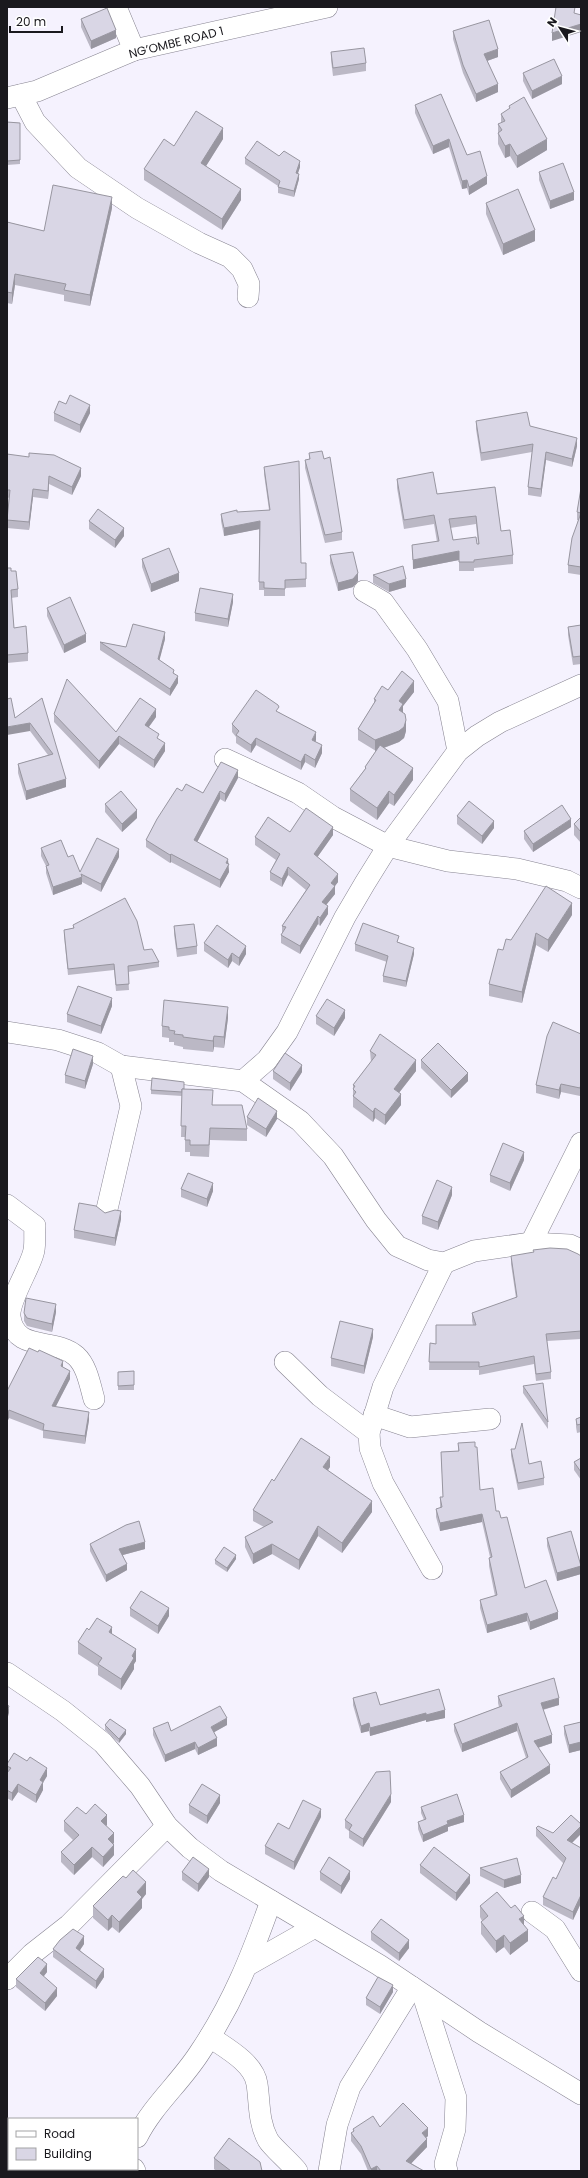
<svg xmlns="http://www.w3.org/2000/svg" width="588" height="2178" viewBox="0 0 588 2178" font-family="Poppins,sans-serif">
<rect width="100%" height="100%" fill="#f5f2fe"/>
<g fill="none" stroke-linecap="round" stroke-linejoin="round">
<g stroke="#878491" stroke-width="22">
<g id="street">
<path d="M 116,7 L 134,50"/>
<path d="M 21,95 L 35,122 L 78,168 L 137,208 L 199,243 L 230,257 L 242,269 L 249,284 L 248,297"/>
<path d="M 7,98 L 37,91 L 134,50 L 327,7"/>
<path d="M 364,591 L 383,602 L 417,649 L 448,701 L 458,751"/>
<path d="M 225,759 L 298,793 L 333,817 L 388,846 L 448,861 L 517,869 L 567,881 L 581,888"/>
<path d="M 7,1032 L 58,1040 L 98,1053 L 121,1066 L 243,1081 L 300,1121 L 333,1156 L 376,1220 L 397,1246 L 428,1260 L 444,1263 L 474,1251 L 531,1243 L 570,1245 L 581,1250"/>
<path d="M 243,1081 L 267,1060 L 287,1032 L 345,917 L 365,883 L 388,846 L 458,751 L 477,736 L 500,722 L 581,685"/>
<path d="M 7,1205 L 35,1226 C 34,1235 36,1246 33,1254 C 29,1269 8,1302 10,1317 C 15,1353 55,1337 76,1356 C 87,1366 90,1385 94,1399"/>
<path d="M 107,1209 L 131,1106 L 121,1066"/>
<path d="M 531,1243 L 581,1143"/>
<path d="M 285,1362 L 320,1396 L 369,1433"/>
<path d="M 374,1415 L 410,1427 L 490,1419"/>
<path d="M 432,1569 L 383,1483 L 370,1448 L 369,1433 L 383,1387 L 444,1263"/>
<path d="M 7,1673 L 63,1711 L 103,1743 L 140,1786 L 167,1826 L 190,1848 L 221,1871 L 379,1965 L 479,2032 L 581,2094"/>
<path d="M 532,1912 L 555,1929 L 581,1971"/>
<path d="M 248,1965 L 315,1927"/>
<path d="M 7,1979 L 32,1954 L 69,1925 L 167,1826"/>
<path d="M 423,1995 L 456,2098 L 455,2129 L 445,2164 L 447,2171"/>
<path d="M 210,2037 C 226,2048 254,2063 257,2084 C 260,2104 258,2121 268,2140 C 272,2147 290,2162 297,2171"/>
<path d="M 137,2137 C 153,2105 181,2082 200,2052 C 233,2003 251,1957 271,1901"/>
<path d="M 7,2157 L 9,2157"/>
<path d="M 105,2169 L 107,2171"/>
<path d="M 134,2169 L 135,2171"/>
<path d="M 329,2171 L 337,2125 L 350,2087 L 412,1987"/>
</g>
</g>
<use href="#street" stroke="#fff" stroke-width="21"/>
</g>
<g fill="#bbb8c5" fill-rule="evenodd">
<path d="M 81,19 L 116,38 L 91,49 L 81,27 Z"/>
<path d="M 453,31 L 498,57 L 487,61 L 498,92 L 476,102 L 463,73 L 453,39 Z"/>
<path d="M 331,52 L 366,63 L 366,71 L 333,76 L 331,60 Z"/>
<path d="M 523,73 L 562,84 L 532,99 L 523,81 Z"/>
<path d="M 415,105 L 467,155 L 487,184 L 469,195 L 467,188 L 462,189 L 449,147 L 433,154 L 415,113 Z"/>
<path d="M 509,106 L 547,150 L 517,168 L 510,156 L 505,158 L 498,144 L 498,124 L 501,123 L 501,114 L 509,109 Z"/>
<path d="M 7,122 L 20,123 L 20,164 L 7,165 Z"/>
<path d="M 223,139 L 206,166 L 241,200 L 222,230 L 144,180 L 144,169 L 174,146 Z"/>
<path d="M 279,156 L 300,167 L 298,173 L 299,179 L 294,197 L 278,193 L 278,186 L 245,164 L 245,158 Z"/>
<path d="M 539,172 L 574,200 L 550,209 L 539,180 Z"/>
<path d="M 486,203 L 535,241 L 503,255 L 486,214 Z"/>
<path d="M 112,208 L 90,306 L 64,301 L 64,295 L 15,285 L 12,304 L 7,303 L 7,222 L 44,231 Z"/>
<path d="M 66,404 L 90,413 L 80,433 L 54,421 L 54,413 Z"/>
<path d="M 476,421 L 530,426 L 577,446 L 572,467 L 546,460 L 541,497 L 528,495 L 528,487 L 532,452 L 481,461 L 476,429 Z"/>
<path d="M 309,453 L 342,532 L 342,540 L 325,543 L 305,468 L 305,460 L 309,460 Z"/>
<path d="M 7,454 L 81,476 L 72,495 L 49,484 L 48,499 L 33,497 L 29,530 L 7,528 L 7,515 L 9,498 L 7,497 Z"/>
<path d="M 264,467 L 301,563 L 306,563 L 306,587 L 285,588 L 285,596 L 264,596 L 264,590 L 259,590 L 259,529 L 224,536 L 221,521 L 221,514 L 269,510 L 264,474 Z"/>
<path d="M 397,479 L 437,494 L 495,487 L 501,531 L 513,555 L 513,564 L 474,568 L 474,571 L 459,571 L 459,560 L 413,569 L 412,545 L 437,542 L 434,524 L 404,529 L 397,488 ZM 476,524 L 478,544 L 453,540 L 450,528 Z"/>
<path d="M 581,488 L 581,575 L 568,573 L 568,565 L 578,520 L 577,520 L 577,512 Z"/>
<path d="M 89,521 L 124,536 L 115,548 L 89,529 Z"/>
<path d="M 330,555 L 358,581 L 353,587 L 338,591 L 330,563 Z"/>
<path d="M 142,559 L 179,581 L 151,592 L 142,567 Z"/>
<path d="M 7,568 L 11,571 L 18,589 L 18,597 L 11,598 L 14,628 L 28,653 L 28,661 L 7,663 Z"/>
<path d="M 373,575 L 406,587 L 389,592 L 373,583 Z"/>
<path d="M 233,602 L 228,627 L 195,621 L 195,613 Z"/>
<path d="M 47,608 L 86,642 L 64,653 L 47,616 Z"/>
<path d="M 581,625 L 581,664 L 573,665 L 568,635 L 568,627 Z"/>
<path d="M 165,639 L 159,660 L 174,673 L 178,683 L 170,696 L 100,650 L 100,642 L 126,647 Z"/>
<path d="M 388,690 L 414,692 L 403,706 L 403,713 L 406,731 L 404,738 L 399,742 L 384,748 L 413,780 L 394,806 L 389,803 L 377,820 L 350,801 L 350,789 L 365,769 L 365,767 L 376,751 L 358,740 L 358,729 L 374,703 L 374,699 Z"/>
<path d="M 42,698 L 66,787 L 26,800 L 18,773 L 18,764 L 48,755 L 30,731 L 15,718 Z"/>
<path d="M 279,712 L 316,740 L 316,742 L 322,753 L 315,768 L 305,762 L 301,770 L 256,745 L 251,753 L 236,743 L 236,737 L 232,732 L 232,724 Z"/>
<path d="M 54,714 L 116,732 L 156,717 L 149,727 L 159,740 L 165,751 L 154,768 L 119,744 L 99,769 L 54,722 Z"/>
<path d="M 238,778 L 225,802 L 220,799 L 197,842 L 228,864 L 229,872 L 220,888 L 171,862 L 170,863 L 146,847 L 146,840 L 182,791 L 203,793 Z"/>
<path d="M 105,804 L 137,818 L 122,832 L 105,812 Z"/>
<path d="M 457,816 L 494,828 L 482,844 L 457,824 Z"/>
<path d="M 581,817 L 581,843 L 574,835 L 574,824 Z"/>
<path d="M 571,827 L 533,852 L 524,839 L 524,831 Z"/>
<path d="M 290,832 L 333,835 L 317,857 L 338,882 L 335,886 L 335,894 L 326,905 L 328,914 L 320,926 L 318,924 L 300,954 L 281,943 L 281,935 L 282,933 L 282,926 L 306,890 L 288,875 L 282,887 L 270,880 L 270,872 L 276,860 L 255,845 L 255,837 Z"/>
<path d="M 41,848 L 68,857 L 80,872 L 119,857 L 101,892 L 82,882 L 82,884 L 53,895 L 46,873 L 46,866 L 41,856 Z"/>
<path d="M 572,915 L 548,952 L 536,945 L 522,1003 L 489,996 L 489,984 L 503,950 L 511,940 Z"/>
<path d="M 73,925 L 144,950 L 159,962 L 159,967 L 128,972 L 129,990 L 116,991 L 114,970 L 68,975 L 64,936 L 64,930 L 73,928 Z"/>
<path d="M 174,926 L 197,946 L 197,954 L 177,957 L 174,934 Z"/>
<path d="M 399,942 L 414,954 L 406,987 L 383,982 L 383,976 L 387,962 L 355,951 L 355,944 Z"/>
<path d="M 204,943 L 246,954 L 239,966 L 232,961 L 228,968 L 204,951 Z"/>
<path d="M 112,1006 L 101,1034 L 67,1022 L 67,1014 Z"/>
<path d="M 316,1016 L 345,1018 L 334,1036 L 316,1024 Z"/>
<path d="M 228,1018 L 224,1048 L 214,1047 L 213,1052 L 183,1049 L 183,1047 L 174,1045 L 174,1042 L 169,1042 L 169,1038 L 162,1037 L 162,1026 Z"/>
<path d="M 581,1034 L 580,1096 L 561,1092 L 559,1099 L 536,1093 L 536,1085 Z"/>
<path d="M 370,1051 L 416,1071 L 399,1093 L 401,1105 L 385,1125 L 375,1118 L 373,1122 L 353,1107 L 353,1085 L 371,1062 Z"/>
<path d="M 421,1060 L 468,1081 L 451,1098 L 421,1068 Z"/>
<path d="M 93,1064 L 85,1089 L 65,1083 L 65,1075 Z"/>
<path d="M 273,1071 L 302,1072 L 290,1091 L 273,1079 Z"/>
<path d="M 184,1089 L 213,1105 L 247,1129 L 247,1141 L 210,1140 L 209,1157 L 190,1156 L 190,1152 L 185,1152 L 185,1137 L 181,1137 L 182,1096 L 151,1094 L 151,1090 Z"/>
<path d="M 247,1117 L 277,1119 L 266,1137 L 247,1125 Z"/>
<path d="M 524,1160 L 510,1191 L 490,1182 L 490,1175 Z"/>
<path d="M 181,1189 L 213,1191 L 207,1207 L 181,1197 Z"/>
<path d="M 452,1195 L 438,1230 L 422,1224 L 422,1216 Z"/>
<path d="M 105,1213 L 121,1219 L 115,1246 L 74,1238 L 74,1230 Z"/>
<path d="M 511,1256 L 581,1256 L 581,1339 L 547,1341 L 551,1372 L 551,1379 L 536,1381 L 534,1364 L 479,1375 L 479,1370 L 429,1370 L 430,1343 L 436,1344 L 473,1325 L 472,1321 L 472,1313 L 516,1298 L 511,1264 Z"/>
<path d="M 56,1312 L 52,1332 L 27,1326 L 24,1321 L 24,1313 Z"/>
<path d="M 373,1337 L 364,1374 L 331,1366 L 331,1358 Z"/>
<path d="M 63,1368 L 70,1379 L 55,1407 L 89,1420 L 85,1444 L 43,1438 L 43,1431 L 9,1418 L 7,1422 L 7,1391 Z"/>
<path d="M 134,1371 L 134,1390 L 118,1390 L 118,1372 Z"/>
<path d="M 523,1386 L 548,1422 L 548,1429 L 523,1393 Z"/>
<path d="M 581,1417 L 581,1432 L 577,1433 L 576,1427 L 576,1419 Z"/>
<path d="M 458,1443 L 480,1490 L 496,1511 L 501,1518 L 525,1588 L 558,1619 L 530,1630 L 527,1621 L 487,1633 L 480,1608 L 480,1600 L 495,1596 L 489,1566 L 489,1558 L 490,1557 L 482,1522 L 440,1531 L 436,1517 L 436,1509 L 440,1508 L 440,1497 L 443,1497 L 441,1452 L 458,1451 Z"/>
<path d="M 511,1449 L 529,1464 L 544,1478 L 544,1485 L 518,1490 L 511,1456 Z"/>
<path d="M 581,1458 L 581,1480 L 574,1470 L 574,1462 Z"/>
<path d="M 330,1467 L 328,1470 L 372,1512 L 342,1553 L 318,1536 L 299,1570 L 272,1554 L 253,1564 L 245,1547 L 245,1537 L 264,1527 L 253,1521 L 253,1510 L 274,1481 Z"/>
<path d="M 547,1538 L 581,1566 L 581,1574 L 557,1581 L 547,1546 Z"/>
<path d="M 90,1544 L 145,1549 L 123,1555 L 127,1570 L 106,1582 L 90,1551 Z"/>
<path d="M 236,1559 L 227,1572 L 215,1564 L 215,1560 Z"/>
<path d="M 130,1608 L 169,1616 L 158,1634 L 130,1616 Z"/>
<path d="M 89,1630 L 112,1634 L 136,1661 L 134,1664 L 134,1669 L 121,1690 L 98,1675 L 98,1667 L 78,1654 L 78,1642 Z"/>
<path d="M 439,1689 L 445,1718 L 426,1722 L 426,1720 L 370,1736 L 369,1731 L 361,1733 L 353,1705 L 353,1698 L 380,1705 Z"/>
<path d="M 498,1696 L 559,1705 L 543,1710 L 552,1743 L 538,1748 L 550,1773 L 511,1798 L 500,1779 L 500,1772 L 526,1758 L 517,1731 L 462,1752 L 454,1731 L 454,1724 L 499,1707 L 498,1703 Z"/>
<path d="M 581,1722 L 581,1750 L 569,1753 L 564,1734 L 564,1726 Z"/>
<path d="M 105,1725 L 126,1734 L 119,1743 L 105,1730 Z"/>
<path d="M 227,1725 L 214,1732 L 217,1746 L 198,1755 L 195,1749 L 165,1762 L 153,1735 L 153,1728 L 171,1731 Z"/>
<path d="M 27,1761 L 47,1776 L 43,1782 L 43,1790 L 36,1803 L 18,1792 L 12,1801 L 7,1798 L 7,1764 Z"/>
<path d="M 391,1802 L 363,1847 L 349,1838 L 349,1831 L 345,1828 L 345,1820 Z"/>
<path d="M 220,1803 L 207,1824 L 189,1813 L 189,1805 Z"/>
<path d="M 421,1807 L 464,1822 L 448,1827 L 448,1831 L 423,1842 L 418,1829 L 418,1822 L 424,1820 L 421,1813 Z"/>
<path d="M 86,1814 L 107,1825 L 106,1826 L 114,1843 L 113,1844 L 114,1855 L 103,1867 L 92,1857 L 74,1875 L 61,1862 L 61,1852 L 73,1840 L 64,1831 L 64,1821 Z"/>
<path d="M 321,1817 L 294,1870 L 265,1854 L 265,1846 Z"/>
<path d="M 536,1828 L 572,1843 L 581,1848 L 581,1903 L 573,1920 L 543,1905 L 543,1897 L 556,1879 L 564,1864 L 536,1836 Z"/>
<path d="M 420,1865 L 470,1883 L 456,1901 L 420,1873 Z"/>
<path d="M 480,1868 L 521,1883 L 504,1888 L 480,1876 Z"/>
<path d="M 182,1872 L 209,1877 L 198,1892 L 182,1880 Z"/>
<path d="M 320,1872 L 350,1879 L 341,1894 L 320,1880 Z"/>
<path d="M 126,1878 L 146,1894 L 142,1899 L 142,1908 L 119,1933 L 112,1927 L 108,1931 L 93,1918 L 93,1906 Z"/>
<path d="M 480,1906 L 524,1925 L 528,1941 L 510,1955 L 504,1947 L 496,1953 L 481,1934 L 481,1922 L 482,1921 L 480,1917 Z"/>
<path d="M 371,1932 L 409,1948 L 399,1961 L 371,1940 Z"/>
<path d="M 84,1944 L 80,1950 L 104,1977 L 96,1989 L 53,1957 L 53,1949 Z"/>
<path d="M 47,1972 L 43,1977 L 57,1996 L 45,2011 L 16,1987 L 16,1979 Z"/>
<path d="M 393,1992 L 380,2014 L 366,2005 L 366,1998 Z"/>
<path d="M 380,2127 L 428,2136 L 426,2138 L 427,2147 L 411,2163 L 424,2171 L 368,2171 L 361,2154 L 351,2141 L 351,2133 L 353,2132 L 353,2129 Z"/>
<path d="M 214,2158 L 262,2171 L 216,2171 L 214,2169 Z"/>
</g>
<g fill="#9896a0">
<path d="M 581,24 L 581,32 L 552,41 L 552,33 Z"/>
<path d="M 116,30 L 116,38 L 91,49 L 91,41 Z"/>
<path d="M 498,49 L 498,57 L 484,62 L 484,54 Z"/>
<path d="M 562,76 L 562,84 L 532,99 L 532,91 Z"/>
<path d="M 498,84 L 498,92 L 476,102 L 476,94 Z"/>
<path d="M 223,128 L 223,139 L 201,174 L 201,163 Z"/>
<path d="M 449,139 L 449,147 L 433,154 L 433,146 Z"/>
<path d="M 547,139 L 547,150 L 517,168 L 517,156 Z"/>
<path d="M 510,144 L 510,156 L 505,158 L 505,146 Z"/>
<path d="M 300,161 L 300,167 L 296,179 L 296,173 Z"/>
<path d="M 299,174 L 299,179 L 294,197 L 294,191 Z"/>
<path d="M 487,176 L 487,184 L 469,195 L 469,187 Z"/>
<path d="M 467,180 L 467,188 L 462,189 L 462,181 Z"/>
<path d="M 241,189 L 241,200 L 222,230 L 222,219 Z"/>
<path d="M 574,192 L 574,200 L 550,209 L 550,201 Z"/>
<path d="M 112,197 L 112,208 L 90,306 L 90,295 Z"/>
<path d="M 535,230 L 535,241 L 503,255 L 503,244 Z"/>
<path d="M 15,274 L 15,285 L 12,304 L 12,293 Z"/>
<path d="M 90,405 L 90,413 L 80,433 L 80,425 Z"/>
<path d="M 577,438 L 577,446 L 572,467 L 572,459 Z"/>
<path d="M 546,452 L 546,460 L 541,497 L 541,489 Z"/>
<path d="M 81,468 L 81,476 L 72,495 L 72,487 Z"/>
<path d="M 49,476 L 49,484 L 48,499 L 48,491 Z"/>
<path d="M 33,489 L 33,497 L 29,530 L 29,522 Z"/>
<path d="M 260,521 L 260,529 L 224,536 L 224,528 Z"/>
<path d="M 124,528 L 124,536 L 115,548 L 115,540 Z"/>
<path d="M 459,551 L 459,560 L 413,569 L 413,560 Z"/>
<path d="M 179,573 L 179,581 L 151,592 L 151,584 Z"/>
<path d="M 358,573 L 358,581 L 353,587 L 338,591 L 338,583 Z"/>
<path d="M 406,579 L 406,587 L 389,592 L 389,584 Z"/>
<path d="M 233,594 L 233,602 L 228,627 L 228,619 Z"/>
<path d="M 165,632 L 165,639 L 158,666 L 158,659 Z"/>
<path d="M 86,634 L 86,642 L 64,653 L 64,645 Z"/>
<path d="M 178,676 L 178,683 L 170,696 L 170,689 Z"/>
<path d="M 414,681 L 414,692 L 403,706 L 403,714 L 399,721 L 399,701 Z"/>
<path d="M 156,709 L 156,717 L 145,732 L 145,725 Z"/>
<path d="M 406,720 L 406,731 L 404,738 L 399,742 L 375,751 L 375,740 Z"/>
<path d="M 30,723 L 30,731 L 7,735 L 7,727 Z"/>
<path d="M 316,732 L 316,740 L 312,748 L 312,740 Z"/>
<path d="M 119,736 L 119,744 L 99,769 L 99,761 Z"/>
<path d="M 256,738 L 256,745 L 251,753 L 251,745 Z"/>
<path d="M 165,743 L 165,751 L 154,768 L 154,760 Z"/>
<path d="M 322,745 L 322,753 L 315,768 L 315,760 Z"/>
<path d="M 305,754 L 305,762 L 301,770 L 301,762 Z"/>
<path d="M 413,768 L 413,780 L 394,806 L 394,795 Z"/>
<path d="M 238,770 L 238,778 L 225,802 L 225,794 Z"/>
<path d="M 66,779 L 66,787 L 26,800 L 26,791 Z"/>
<path d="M 220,791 L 220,799 L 194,848 L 194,840 Z"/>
<path d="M 389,791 L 389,803 L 377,820 L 377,808 Z"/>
<path d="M 137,810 L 137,818 L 122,832 L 122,824 Z"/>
<path d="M 571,819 L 571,827 L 533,852 L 533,844 Z"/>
<path d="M 494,821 L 494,828 L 482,844 L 482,836 Z"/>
<path d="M 333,827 L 333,835 L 314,862 L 314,854 Z"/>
<path d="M 119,849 L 119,857 L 101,892 L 101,884 Z"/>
<path d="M 171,854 L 171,862 L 170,863 L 170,855 Z"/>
<path d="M 228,859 L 229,872 L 220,888 L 220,880 L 226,863 Z"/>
<path d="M 288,867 L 288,875 L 282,887 L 282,879 Z"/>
<path d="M 338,874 L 338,882 L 331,891 L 331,883 Z"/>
<path d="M 82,877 L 82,884 L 53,895 L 53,887 Z"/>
<path d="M 335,886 L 335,894 L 322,910 L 322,902 Z"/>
<path d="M 572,903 L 572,915 L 548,952 L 548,940 Z"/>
<path d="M 328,906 L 328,914 L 320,926 L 320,918 Z"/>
<path d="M 318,916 L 318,924 L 300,954 L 300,946 Z"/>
<path d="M 536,933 L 536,945 L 522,1003 L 522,992 Z"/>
<path d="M 246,946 L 246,954 L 239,966 L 239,958 Z"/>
<path d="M 414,948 L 414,954 L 406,987 L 406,981 Z"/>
<path d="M 232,953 L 232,961 L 228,968 L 228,960 Z"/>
<path d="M 112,998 L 112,1006 L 101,1034 L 101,1026 Z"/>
<path d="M 228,1007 L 228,1018 L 224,1048 L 224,1037 Z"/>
<path d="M 345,1010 L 345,1018 L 334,1036 L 334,1028 Z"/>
<path d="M 214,1036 L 214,1047 L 213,1052 L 213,1041 Z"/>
<path d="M 93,1056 L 93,1064 L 85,1089 L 85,1081 Z"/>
<path d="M 416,1060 L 416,1071 L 394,1099 L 394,1089 Z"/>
<path d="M 302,1065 L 302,1072 L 290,1091 L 290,1083 Z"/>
<path d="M 468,1073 L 468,1081 L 451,1098 L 451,1090 Z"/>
<path d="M 561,1084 L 561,1092 L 559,1099 L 559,1090 Z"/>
<path d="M 581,1084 L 581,1093 L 580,1096 L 580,1088 Z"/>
<path d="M 401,1094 L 401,1105 L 385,1125 L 385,1115 Z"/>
<path d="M 375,1108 L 375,1118 L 373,1122 L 373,1112 Z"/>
<path d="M 277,1111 L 277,1119 L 266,1137 L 266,1129 Z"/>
<path d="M 524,1152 L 524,1160 L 510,1191 L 510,1183 Z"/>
<path d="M 213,1183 L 213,1191 L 207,1207 L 207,1199 Z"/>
<path d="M 452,1187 L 452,1195 L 438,1230 L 438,1222 Z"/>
<path d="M 121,1211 L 121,1219 L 115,1246 L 115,1238 Z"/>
<path d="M 56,1304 L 56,1312 L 52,1332 L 52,1324 Z"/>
<path d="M 373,1329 L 373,1337 L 364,1374 L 364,1366 Z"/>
<path d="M 63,1361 L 63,1369 L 61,1366 Z"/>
<path d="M 70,1371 L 70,1379 L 52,1414 L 52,1406 Z"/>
<path d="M 9,1410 L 9,1418 L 7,1422 L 7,1415 Z"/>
<path d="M 89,1412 L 89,1420 L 85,1444 L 85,1436 Z"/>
<path d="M 330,1457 L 330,1467 L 323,1477 L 323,1467 Z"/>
<path d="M 372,1501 L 372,1512 L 342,1553 L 342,1543 Z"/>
<path d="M 482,1514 L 482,1522 L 440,1531 L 440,1523 Z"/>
<path d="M 318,1526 L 318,1536 L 299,1570 L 299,1560 Z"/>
<path d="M 145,1542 L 145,1549 L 119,1556 L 119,1549 Z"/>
<path d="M 272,1544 L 272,1554 L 253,1564 L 253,1554 Z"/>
<path d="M 236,1555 L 236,1559 L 227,1572 L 227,1568 Z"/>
<path d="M 127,1564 L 127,1570 L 106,1582 L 106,1575 Z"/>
<path d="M 581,1566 L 581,1574 L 557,1581 L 557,1573 Z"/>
<path d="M 169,1608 L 169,1616 L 158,1634 L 158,1626 Z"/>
<path d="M 558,1612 L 558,1619 L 530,1630 L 530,1622 Z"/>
<path d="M 527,1613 L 527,1621 L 487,1633 L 487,1625 Z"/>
<path d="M 112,1627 L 112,1639 L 109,1632 Z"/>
<path d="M 136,1649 L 136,1661 L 134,1664 L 134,1669 L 121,1690 L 121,1679 L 132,1656 Z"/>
<path d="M 559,1698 L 559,1705 L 541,1710 L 541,1703 Z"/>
<path d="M 9,1706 L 9,1713 L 7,1720 L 7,1712 Z"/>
<path d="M 445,1710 L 445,1718 L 426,1722 L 426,1715 Z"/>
<path d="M 426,1713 L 426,1720 L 370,1736 L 370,1728 Z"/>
<path d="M 227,1718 L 227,1725 L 211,1734 L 211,1727 Z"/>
<path d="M 369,1723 L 369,1731 L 361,1733 L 361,1726 Z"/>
<path d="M 517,1723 L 517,1731 L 462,1752 L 462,1744 Z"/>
<path d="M 126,1730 L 126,1734 L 119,1743 L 119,1739 Z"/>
<path d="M 552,1735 L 552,1743 L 534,1749 L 534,1741 Z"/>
<path d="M 217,1738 L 217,1746 L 198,1755 L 198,1748 Z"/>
<path d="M 195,1742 L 195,1749 L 165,1762 L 165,1755 Z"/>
<path d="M 581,1742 L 581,1750 L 569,1753 L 569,1745 Z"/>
<path d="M 550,1765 L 550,1773 L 511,1798 L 511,1790 Z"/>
<path d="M 47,1768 L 47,1776 L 40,1788 L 40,1780 Z"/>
<path d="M 43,1782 L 43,1790 L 36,1803 L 36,1795 Z"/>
<path d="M 18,1784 L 18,1792 L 12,1801 L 12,1793 Z"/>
<path d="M 391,1794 L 391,1802 L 363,1847 L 363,1839 Z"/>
<path d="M 220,1795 L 220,1803 L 207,1824 L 207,1816 Z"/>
<path d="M 321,1809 L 321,1817 L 294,1870 L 294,1862 Z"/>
<path d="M 107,1815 L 107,1825 L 101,1831 L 101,1821 Z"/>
<path d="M 464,1815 L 464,1822 L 448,1827 L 448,1831 L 423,1842 L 423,1835 L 447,1821 Z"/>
<path d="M 581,1826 L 581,1834 L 567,1848 L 567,1840 Z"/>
<path d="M 114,1833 L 114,1843 L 108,1849 L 108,1839 Z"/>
<path d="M 114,1845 L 114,1855 L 103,1867 L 103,1857 Z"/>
<path d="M 92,1847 L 92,1857 L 74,1875 L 74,1865 Z"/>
<path d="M 209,1869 L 209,1877 L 198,1892 L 198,1884 Z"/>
<path d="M 350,1871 L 350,1879 L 341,1894 L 341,1886 Z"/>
<path d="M 470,1875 L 470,1883 L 456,1901 L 456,1893 Z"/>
<path d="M 521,1875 L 521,1883 L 504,1888 L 504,1880 Z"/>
<path d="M 146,1882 L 146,1894 L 142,1899 L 142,1908 L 119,1933 L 119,1922 L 137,1892 Z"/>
<path d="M 581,1895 L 581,1903 L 573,1920 L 573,1912 Z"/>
<path d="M 112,1915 L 112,1927 L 108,1931 L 108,1920 Z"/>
<path d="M 524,1916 L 524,1928 L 519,1919 Z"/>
<path d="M 528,1930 L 528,1941 L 510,1955 L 510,1943 Z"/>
<path d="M 504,1935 L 504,1947 L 496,1953 L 496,1941 Z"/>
<path d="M 84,1936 L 84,1944 L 76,1956 L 76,1948 Z"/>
<path d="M 409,1940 L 409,1948 L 399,1961 L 399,1953 Z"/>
<path d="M 47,1964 L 47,1972 L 40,1981 L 40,1973 Z"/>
<path d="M 104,1969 L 104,1977 L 96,1989 L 96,1981 Z"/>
<path d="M 393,1985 L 393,1992 L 380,2014 L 380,2007 Z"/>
<path d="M 57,1988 L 57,1996 L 45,2011 L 45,2003 Z"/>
<path d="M 428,2128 L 428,2136 L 422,2141 L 422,2133 Z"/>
<path d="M 427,2139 L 427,2147 L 406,2169 L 406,2161 Z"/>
<path d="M 377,2166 L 377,2171 L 371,2171 L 371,2169 Z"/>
</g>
<g fill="#d9d6e5" stroke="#9896a0" fill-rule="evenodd">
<path d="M 556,7 L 575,7 L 574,13 L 581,15 L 581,24 L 552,33 Z"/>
<path d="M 107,8 L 116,30 L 91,41 L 81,19 Z"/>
<path d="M 489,20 L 498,49 L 484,54 L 498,84 L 476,94 L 463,65 L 453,31 Z"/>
<path d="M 364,48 L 366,63 L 333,68 L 331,52 Z"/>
<path d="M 554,59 L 562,76 L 532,91 L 523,73 Z"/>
<path d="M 441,94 L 467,155 L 480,151 L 487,176 L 469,187 L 467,180 L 462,181 L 449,139 L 433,146 L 415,105 Z"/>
<path d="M 524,97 L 547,139 L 517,156 L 510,144 L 505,146 L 498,133 L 502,130 L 498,124 L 505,121 L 501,114 L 510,108 L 509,106 Z"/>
<path d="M 196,111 L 223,128 L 201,163 L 241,189 L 222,219 L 144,169 L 164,139 L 174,146 Z"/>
<path d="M 7,122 L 20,123 L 20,160 L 7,161 Z"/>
<path d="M 257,141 L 279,156 L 284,151 L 300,161 L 296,173 L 299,174 L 294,191 L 278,187 L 280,181 L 245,158 Z"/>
<path d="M 563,163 L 574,192 L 550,201 L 539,172 Z"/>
<path d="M 53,185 L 112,197 L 90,295 L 64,290 L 66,284 L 15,274 L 12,293 L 7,292 L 7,222 L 44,231 Z"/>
<path d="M 518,189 L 535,230 L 503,244 L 486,203 Z"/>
<path d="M 70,395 L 90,405 L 80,425 L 54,413 L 59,401 L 66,404 Z"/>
<path d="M 527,412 L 530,426 L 577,438 L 572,459 L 546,452 L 541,489 L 528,487 L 533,444 L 481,453 L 476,421 Z"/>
<path d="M 322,451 L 324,459 L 330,457 L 342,532 L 325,535 L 305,460 L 310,459 L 309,453 Z"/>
<path d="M 29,453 L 54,455 L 81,468 L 72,487 L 49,476 L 48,491 L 33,489 L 29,522 L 7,520 L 10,490 L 7,490 L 7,454 L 29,457 Z"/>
<path d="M 299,461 L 301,563 L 306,563 L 306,579 L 285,580 L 285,589 L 264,588 L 264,582 L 259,582 L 260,521 L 224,528 L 221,514 L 237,510 L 237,512 L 270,510 L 264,467 Z"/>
<path d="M 433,472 L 437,494 L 495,487 L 501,531 L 510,530 L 513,555 L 474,560 L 474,562 L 459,562 L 459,551 L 413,560 L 412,545 L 439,541 L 434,515 L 404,520 L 397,479 ZM 476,516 L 479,544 L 477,544 L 476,537 L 453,540 L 449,519 Z"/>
<path d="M 581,488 L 581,567 L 568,565 L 572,538 L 581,513 L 577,512 Z"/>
<path d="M 98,509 L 124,528 L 115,540 L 89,521 Z"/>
<path d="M 169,548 L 179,573 L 151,584 L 142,559 Z"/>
<path d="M 353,552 L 358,573 L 353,579 L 338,583 L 330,555 Z"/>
<path d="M 403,566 L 406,579 L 389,584 L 373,575 Z"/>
<path d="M 7,568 L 11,568 L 11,571 L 16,571 L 18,589 L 11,590 L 14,628 L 26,626 L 28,653 L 7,655 Z"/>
<path d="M 200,588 L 233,594 L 228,619 L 195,613 Z"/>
<path d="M 70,597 L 86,634 L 64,645 L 47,608 Z"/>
<path d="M 133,624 L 165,632 L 158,659 L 174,670 L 173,673 L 178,676 L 170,689 L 100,642 L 126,647 Z"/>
<path d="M 581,625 L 581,656 L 573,657 L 568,627 Z"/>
<path d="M 402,671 L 414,681 L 399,701 L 403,704 L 399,710 L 405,714 L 406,720 L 404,727 L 399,731 L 375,740 L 358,729 L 376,700 L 374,699 L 382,686 L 388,690 Z"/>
<path d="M 67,679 L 116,732 L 140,698 L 156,709 L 145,725 L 159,734 L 157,738 L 165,743 L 154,760 L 119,736 L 99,761 L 54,714 Z"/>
<path d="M 256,690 L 278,705 L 279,707 L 276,711 L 316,732 L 312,740 L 322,745 L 315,760 L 305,754 L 301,762 L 256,738 L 251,745 L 236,735 L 239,731 L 232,724 Z"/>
<path d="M 11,698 L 15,718 L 42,698 L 66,779 L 26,791 L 18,764 L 53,754 L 30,723 L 7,727 L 7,699 Z"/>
<path d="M 380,745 L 413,768 L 394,795 L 389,791 L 377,808 L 350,789 L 366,768 L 365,767 Z"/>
<path d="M 221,762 L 238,770 L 225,794 L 220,791 L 194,840 L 228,859 L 226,863 L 229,864 L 220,880 L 171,854 L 170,855 L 146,840 L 157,819 L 177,788 L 182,791 L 186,784 L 203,793 Z"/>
<path d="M 121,791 L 137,810 L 122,824 L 105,804 Z"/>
<path d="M 469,801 L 494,821 L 482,836 L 457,816 Z"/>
<path d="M 562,805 L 571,819 L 533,844 L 524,831 Z"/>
<path d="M 306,808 L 333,827 L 314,854 L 338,874 L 331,883 L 335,886 L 322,902 L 328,906 L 320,918 L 318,916 L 300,946 L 281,935 L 286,927 L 282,926 L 310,885 L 288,867 L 282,879 L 270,872 L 280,854 L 255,837 L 268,817 L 290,832 Z"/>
<path d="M 581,817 L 581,832 L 574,824 Z"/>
<path d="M 97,838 L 119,849 L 101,884 L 81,874 L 82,877 L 53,887 L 46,866 L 49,865 L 41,848 L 61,840 L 68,857 L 73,855 L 80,872 Z"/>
<path d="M 546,886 L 572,903 L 548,940 L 536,933 L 522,992 L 489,984 L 498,949 L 503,950 L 506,939 L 511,940 Z"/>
<path d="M 125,898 L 137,921 L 144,950 L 152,949 L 159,962 L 128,966 L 129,984 L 116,985 L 114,964 L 68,969 L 64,930 L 74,928 L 73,925 Z"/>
<path d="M 363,923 L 399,936 L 397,942 L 414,948 L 406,981 L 383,976 L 388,956 L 355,944 Z"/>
<path d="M 194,924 L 197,946 L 177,949 L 174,926 Z"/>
<path d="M 217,925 L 246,946 L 239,958 L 232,953 L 228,960 L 204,943 Z"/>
<path d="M 78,986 L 112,998 L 101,1026 L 67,1014 Z"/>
<path d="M 327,999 L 345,1010 L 334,1028 L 316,1016 Z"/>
<path d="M 164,1000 L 228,1007 L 224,1037 L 214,1036 L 213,1041 L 183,1037 L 183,1035 L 174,1034 L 175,1031 L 169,1030 L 169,1027 L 162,1026 Z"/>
<path d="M 553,1022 L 581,1034 L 581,1084 L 580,1088 L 561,1084 L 559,1090 L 536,1085 L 547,1036 Z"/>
<path d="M 380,1034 L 416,1060 L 394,1089 L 401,1094 L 385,1115 L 375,1108 L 373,1112 L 353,1096 L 356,1092 L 353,1089 L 355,1086 L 353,1085 L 376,1055 L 370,1051 Z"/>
<path d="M 438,1043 L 468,1073 L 451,1090 L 421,1060 Z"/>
<path d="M 73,1049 L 93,1056 L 85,1081 L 65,1075 Z"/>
<path d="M 285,1053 L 302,1065 L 290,1083 L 273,1071 Z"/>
<path d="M 152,1078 L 184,1082 L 184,1089 L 182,1089 L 182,1092 L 151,1090 Z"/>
<path d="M 182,1089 L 213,1090 L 212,1105 L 242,1105 L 247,1129 L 210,1128 L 209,1145 L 190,1145 L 190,1140 L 185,1140 L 186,1126 L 181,1126 Z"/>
<path d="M 258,1098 L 277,1111 L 266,1129 L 247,1117 Z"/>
<path d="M 503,1143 L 524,1152 L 510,1183 L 490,1175 Z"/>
<path d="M 188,1173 L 213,1183 L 207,1199 L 181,1189 Z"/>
<path d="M 437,1180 L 452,1187 L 438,1222 L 422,1216 Z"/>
<path d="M 79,1203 L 96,1206 L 105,1213 L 115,1210 L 121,1211 L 115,1238 L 74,1230 Z"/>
<path d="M 550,1248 L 567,1249 L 578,1254 L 581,1256 L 581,1331 L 546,1334 L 551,1372 L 536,1374 L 534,1356 L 479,1367 L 479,1362 L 429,1362 L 430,1343 L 436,1344 L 436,1325 L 476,1325 L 472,1313 L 517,1297 L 511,1256 L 534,1252 L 533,1250 Z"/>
<path d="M 26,1298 L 56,1304 L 52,1324 L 27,1318 L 24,1313 Z"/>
<path d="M 340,1321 L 373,1329 L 364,1366 L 331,1358 Z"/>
<path d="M 29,1348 L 38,1352 L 39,1350 L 63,1361 L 61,1366 L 70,1371 L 52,1406 L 89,1412 L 85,1436 L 43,1430 L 44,1424 L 9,1410 L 7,1415 L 7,1391 Z"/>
<path d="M 134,1371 L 134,1385 L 118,1386 L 118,1372 Z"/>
<path d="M 543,1383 L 548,1422 L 523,1386 Z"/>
<path d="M 581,1417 L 581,1424 L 577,1425 L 576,1419 Z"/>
<path d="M 522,1423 L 529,1464 L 541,1461 L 544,1478 L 518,1483 L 511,1449 L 515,1449 Z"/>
<path d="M 301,1438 L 330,1457 L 323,1467 L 372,1501 L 342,1543 L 318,1526 L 299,1560 L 272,1544 L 253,1554 L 245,1537 L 273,1522 L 253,1510 L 272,1479 L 274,1481 Z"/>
<path d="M 475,1442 L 475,1447 L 477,1447 L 480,1490 L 493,1488 L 496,1511 L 499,1511 L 501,1518 L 507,1517 L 525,1588 L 546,1580 L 558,1612 L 530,1622 L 527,1613 L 487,1625 L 480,1600 L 497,1595 L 489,1558 L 492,1557 L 482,1514 L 440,1523 L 436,1509 L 442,1507 L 440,1497 L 443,1497 L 441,1452 L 459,1451 L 458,1443 Z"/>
<path d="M 581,1458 L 581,1472 L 574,1462 Z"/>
<path d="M 139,1521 L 145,1542 L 119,1549 L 127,1564 L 106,1575 L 90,1544 L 126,1525 Z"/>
<path d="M 571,1531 L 581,1566 L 557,1573 L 547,1538 Z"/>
<path d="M 224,1547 L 236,1555 L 227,1568 L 215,1560 Z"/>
<path d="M 141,1591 L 169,1608 L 158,1626 L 130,1608 Z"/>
<path d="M 97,1618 L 112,1627 L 109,1632 L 136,1649 L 132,1656 L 134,1658 L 121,1679 L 98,1664 L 102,1658 L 78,1642 L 87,1628 L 89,1630 Z"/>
<path d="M 554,1678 L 559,1698 L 541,1703 L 552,1735 L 534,1741 L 550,1765 L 511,1790 L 500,1772 L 528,1757 L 517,1723 L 462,1744 L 454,1724 L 502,1706 L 498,1696 Z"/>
<path d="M 439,1689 L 445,1710 L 426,1715 L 426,1713 L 370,1728 L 369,1723 L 361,1726 L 353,1698 L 376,1692 L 380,1705 Z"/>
<path d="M 7,1705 L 9,1706 L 7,1712 Z"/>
<path d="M 220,1706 L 227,1718 L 211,1727 L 217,1738 L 198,1748 L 195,1742 L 165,1755 L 153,1728 L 168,1722 L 171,1731 Z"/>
<path d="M 110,1719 L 126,1730 L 119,1739 L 105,1725 Z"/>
<path d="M 581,1722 L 581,1742 L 569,1745 L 564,1726 Z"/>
<path d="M 14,1753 L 27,1761 L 30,1757 L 47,1768 L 40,1780 L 43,1782 L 36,1795 L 18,1784 L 12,1793 L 7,1790 L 7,1773 L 11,1768 L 7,1766 L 7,1764 Z"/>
<path d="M 390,1771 L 391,1794 L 363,1839 L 349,1830 L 352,1825 L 345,1820 L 376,1772 Z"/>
<path d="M 202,1784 L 220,1795 L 207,1816 L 189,1805 Z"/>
<path d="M 457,1794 L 464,1815 L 447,1821 L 448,1824 L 423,1835 L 418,1822 L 426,1819 L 421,1807 Z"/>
<path d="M 303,1800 L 321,1809 L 294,1862 L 265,1846 L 278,1823 L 289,1829 Z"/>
<path d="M 95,1804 L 107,1815 L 101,1821 L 114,1833 L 108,1839 L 114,1845 L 103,1857 L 92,1847 L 74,1865 L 61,1852 L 79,1835 L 64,1821 L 77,1807 L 86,1814 Z"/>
<path d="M 571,1815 L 581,1824 L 581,1826 L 567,1840 L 581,1848 L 581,1895 L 573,1912 L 543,1897 L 553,1877 L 556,1879 L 566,1858 L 536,1828 L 538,1826 L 553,1833 Z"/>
<path d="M 434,1847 L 470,1875 L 456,1893 L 420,1865 Z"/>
<path d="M 193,1857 L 209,1869 L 198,1884 L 182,1872 Z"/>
<path d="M 329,1857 L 350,1871 L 341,1886 L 320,1872 Z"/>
<path d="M 517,1858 L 521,1875 L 504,1880 L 480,1868 Z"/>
<path d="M 133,1870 L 146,1882 L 137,1892 L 142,1897 L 119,1922 L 112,1915 L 108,1920 L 93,1906 L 123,1876 L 126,1878 Z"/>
<path d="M 497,1892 L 511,1908 L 515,1905 L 524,1916 L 519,1919 L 528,1930 L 510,1943 L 504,1935 L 496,1941 L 481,1922 L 488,1916 L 480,1906 Z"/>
<path d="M 381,1919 L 409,1940 L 399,1953 L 371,1932 Z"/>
<path d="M 73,1929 L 84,1936 L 76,1948 L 104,1969 L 96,1981 L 53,1949 L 60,1940 Z"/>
<path d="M 38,1957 L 47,1964 L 40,1973 L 57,1988 L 45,2003 L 16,1979 Z"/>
<path d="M 378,1977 L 393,1985 L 380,2007 L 366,1998 Z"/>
<path d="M 403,2103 L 428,2128 L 422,2133 L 427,2139 L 406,2161 L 424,2171 L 381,2171 L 377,2166 L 371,2169 L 361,2146 L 351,2133 L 354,2131 L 353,2129 L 373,2116 L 380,2127 Z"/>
<path d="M 229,2138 L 260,2162 L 262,2171 L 231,2171 L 214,2158 Z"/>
<path d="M 58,2169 L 72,2169 L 74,2171 L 56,2171 Z"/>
</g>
<g text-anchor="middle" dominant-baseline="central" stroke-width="4" stroke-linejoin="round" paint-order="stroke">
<g font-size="12" fill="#1a191e" stroke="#fff">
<text transform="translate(176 42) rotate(-14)">NG’OMBE ROAD 1</text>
</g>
</g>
<rect width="588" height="2178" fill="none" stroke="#1a191e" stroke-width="16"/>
<rect x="8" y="2118" width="130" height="52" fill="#ffffff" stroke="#a3a3a5"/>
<rect x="16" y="2131" width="20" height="6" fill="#ffffff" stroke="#a3a3a5"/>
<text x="44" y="2138" font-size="12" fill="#1a191e">Road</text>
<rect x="16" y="2148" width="20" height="12" fill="#d9d6e5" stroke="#a3a3a5"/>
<text x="44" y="2158" font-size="12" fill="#1a191e">Building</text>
<g transform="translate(560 28) rotate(306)" stroke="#ffffff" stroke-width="3" paint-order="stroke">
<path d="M0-3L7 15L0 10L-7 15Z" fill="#1a191e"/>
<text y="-6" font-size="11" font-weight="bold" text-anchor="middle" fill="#1a191e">N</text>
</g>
<path d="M10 26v6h52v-6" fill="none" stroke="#1a191e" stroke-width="2"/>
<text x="16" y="26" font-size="12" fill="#1a191e" stroke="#ffffff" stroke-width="3" paint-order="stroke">20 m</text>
</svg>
